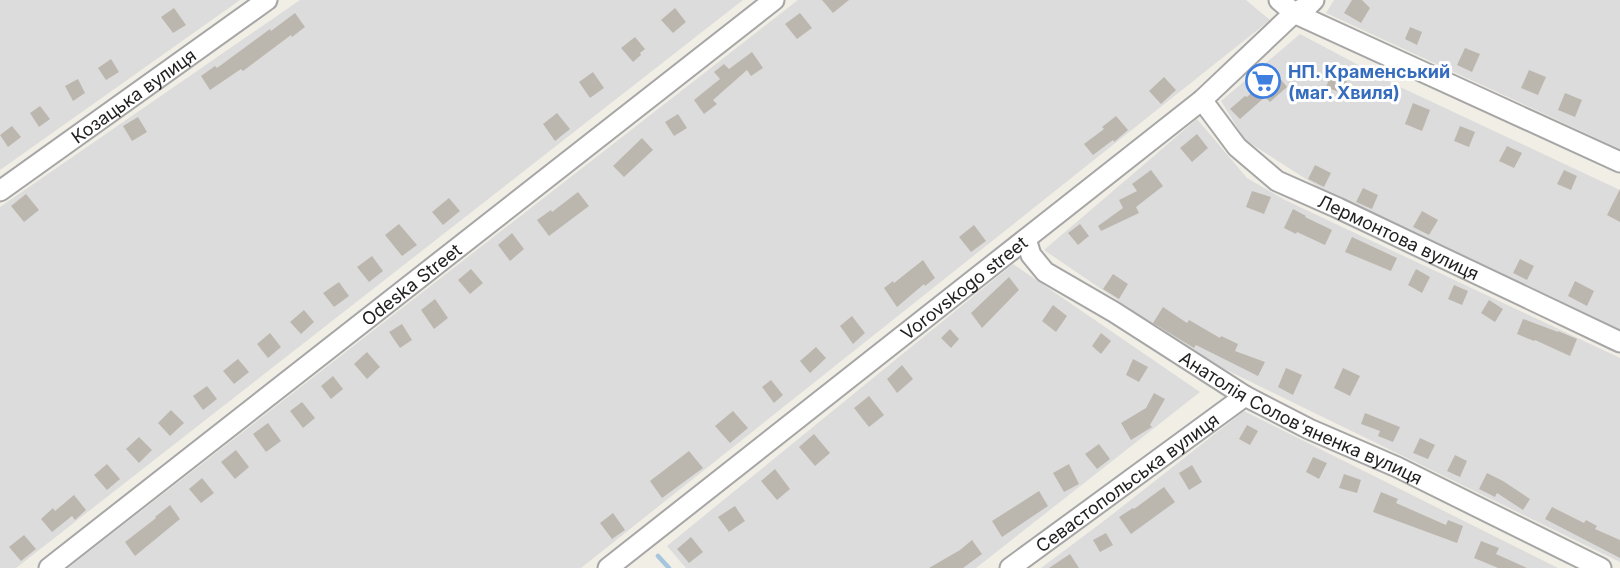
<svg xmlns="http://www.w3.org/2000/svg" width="1620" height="568" viewBox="0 0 1620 568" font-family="Inter,sans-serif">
<rect width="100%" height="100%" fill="#f0eee5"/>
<g fill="#dddcdc">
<path d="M 0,0 L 240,0 L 0,170 Z"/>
<path d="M 300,0 L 743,0 L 16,568 L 0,568 L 0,207 Z"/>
<path d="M 798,0 L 1246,0 L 1270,20 L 581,568 L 68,568 Z"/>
<path d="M 1334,0 L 1620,0 L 1620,149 L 1326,13 Z"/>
<path d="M 1300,34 L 1398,86 L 1620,190 L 1620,335 L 1323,190 L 1245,140 L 1221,101 Z"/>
<path d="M 1197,119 L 1247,178 L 1285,200 L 1620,358 L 1620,562 L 1204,359 L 1044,250 Z"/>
<path d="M 1013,264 L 1200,392 L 976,568 L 686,568 L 667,546 Z"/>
<path d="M 1244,411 L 1558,568 L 1041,568 L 1109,517 Z"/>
</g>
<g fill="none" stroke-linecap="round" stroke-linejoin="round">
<path stroke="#a5c6de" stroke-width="4.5" d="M 658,556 L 669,568"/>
</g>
<g fill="#bcb7ae">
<path d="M 822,0 L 849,0 L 833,13 Z"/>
<path d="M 1352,0 L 1362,0 L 1370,8 L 1361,23 L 1344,13 Z"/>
<path d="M 174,8 L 186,25 L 173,33 L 161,17 Z"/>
<path d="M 675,8 L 686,22 L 673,33 L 661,20 Z"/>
<path d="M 295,13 L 305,27 L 292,37 L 291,35 L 243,71 L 241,69 L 210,90 L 201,76 L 215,66 L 217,68 L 270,29 L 271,31 Z"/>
<path d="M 800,13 L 812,28 L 797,39 L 785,24 Z"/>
<path d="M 1410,27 L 1422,32 L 1417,45 L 1405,39 Z"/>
<path d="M 635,37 L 645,49 L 640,53 L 641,55 L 633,62 L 621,48 Z"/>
<path d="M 1465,48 L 1480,54 L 1472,72 L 1457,65 Z"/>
<path d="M 752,52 L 763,68 L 751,76 L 747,70 L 713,100 L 717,104 L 704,114 L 694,100 L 720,79 L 714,72 L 724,64 L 729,69 Z"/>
<path d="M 111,59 L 119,72 L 106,80 L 98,68 Z"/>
<path d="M 1335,65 L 1351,72 L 1341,93 L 1326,87 Z"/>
<path d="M 1529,70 L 1546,77 L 1538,95 L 1521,88 Z"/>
<path d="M 1274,71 L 1287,87 L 1270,102 L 1265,97 L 1240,119 L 1230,109 L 1245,96 L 1247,97 Z"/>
<path d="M 593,72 L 604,88 L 590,98 L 579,82 Z"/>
<path d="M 1164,77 L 1176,90 L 1161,104 L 1149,91 Z"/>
<path d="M 78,79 L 85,93 L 73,101 L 65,86 Z"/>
<path d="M 1565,93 L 1582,100 L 1575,117 L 1558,110 Z"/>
<path d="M 1413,103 L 1430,110 L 1422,131 L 1405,124 Z"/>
<path d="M 40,106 L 50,119 L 39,127 L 30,113 Z"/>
<path d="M 557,113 L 570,129 L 555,141 L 543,124 Z"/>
<path d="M 678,114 L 687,128 L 674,136 L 665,122 Z"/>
<path d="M 1116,116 L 1128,130 L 1114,142 L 1113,140 L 1093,155 L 1084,144 L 1104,129 L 1102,127 Z"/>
<path d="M 138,117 L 147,132 L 132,141 L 123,126 Z"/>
<path d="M 12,126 L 21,137 L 8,147 L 0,135 Z"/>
<path d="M 1460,126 L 1475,132 L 1469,147 L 1454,141 Z"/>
<path d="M 1197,134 L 1208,148 L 1192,162 L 1180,148 Z"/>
<path d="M 642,138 L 653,150 L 624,177 L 613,166 Z"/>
<path d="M 1507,146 L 1522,153 L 1514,168 L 1499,161 Z"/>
<path d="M 1315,165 L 1331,173 L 1324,187 L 1308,179 Z"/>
<path d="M 1151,170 L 1163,186 L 1136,207 L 1139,213 L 1101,231 L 1098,226 L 1123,208 L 1119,200 L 1137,191 L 1132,184 Z"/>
<path d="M 1564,170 L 1577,176 L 1571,190 L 1557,184 Z"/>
<path d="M 1363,188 L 1378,195 L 1372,209 L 1356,202 Z"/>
<path d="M 1620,189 L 1620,222 L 1607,215 Z"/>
<path d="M 1252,191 L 1271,197 L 1264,214 L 1246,207 Z"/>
<path d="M 578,192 L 589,206 L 549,236 L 537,220 L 551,210 L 552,212 Z"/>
<path d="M 26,194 L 39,210 L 24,222 L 11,206 Z"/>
<path d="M 449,198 L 460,211 L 443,225 L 432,212 Z"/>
<path d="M 1293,209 L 1306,216 L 1305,217 L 1332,230 L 1325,245 L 1297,232 L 1296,234 L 1284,228 Z"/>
<path d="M 1422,211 L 1438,220 L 1429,235 L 1413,227 Z"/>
<path d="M 399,224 L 417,245 L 402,256 L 385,235 Z"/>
<path d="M 1080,224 L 1089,236 L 1078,245 L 1068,233 Z"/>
<path d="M 974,225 L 986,241 L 971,252 L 959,237 Z"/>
<path d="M 512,233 L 524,249 L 510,261 L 498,245 Z"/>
<path d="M 1352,237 L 1397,258 L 1391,271 L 1345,252 Z"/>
<path d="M 372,256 L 383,271 L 369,282 L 357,267 Z"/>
<path d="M 1520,259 L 1534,266 L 1527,280 L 1513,273 Z"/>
<path d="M 923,260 L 935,278 L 925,286 L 924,284 L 897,307 L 884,288 L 893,281 L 894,283 Z"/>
<path d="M 471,269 L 483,283 L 470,294 L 458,280 Z"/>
<path d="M 1416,269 L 1430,277 L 1422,293 L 1408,285 Z"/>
<path d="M 1113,274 L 1128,284 L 1119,299 L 1103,289 Z"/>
<path d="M 1009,277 L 1019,290 L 982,328 L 971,313 Z"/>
<path d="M 1575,281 L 1594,291 L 1587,306 L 1568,296 Z"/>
<path d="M 339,282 L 349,296 L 334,307 L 323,293 Z"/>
<path d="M 1454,285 L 1468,291 L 1462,305 L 1448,299 Z"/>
<path d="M 435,299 L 448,318 L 434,329 L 421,310 Z"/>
<path d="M 1489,300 L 1503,309 L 1495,322 L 1481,313 Z"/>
<path d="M 1053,305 L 1067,316 L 1056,332 L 1042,321 Z"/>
<path d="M 1163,307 L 1187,323 L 1189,320 L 1220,338 L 1221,336 L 1238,344 L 1235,351 L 1265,362 L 1258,376 L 1196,345 L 1194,348 L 1153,323 Z"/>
<path d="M 304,310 L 314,322 L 301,334 L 290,322 Z"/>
<path d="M 852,316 L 865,333 L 853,344 L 840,326 Z"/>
<path d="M 1523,319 L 1558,332 L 1558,331 L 1577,339 L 1570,356 L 1535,340 L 1534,341 L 1517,334 Z"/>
<path d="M 402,324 L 412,340 L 400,348 L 389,332 Z"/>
<path d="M 950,329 L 959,339 L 951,348 L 941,338 Z"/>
<path d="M 270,333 L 281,347 L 268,358 L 257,344 Z"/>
<path d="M 1101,333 L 1111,341 L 1101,354 L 1092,346 Z"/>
<path d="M 816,347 L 826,358 L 810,373 L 800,361 Z"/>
<path d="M 367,352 L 380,367 L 367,379 L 354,364 Z"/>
<path d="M 238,359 L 249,372 L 234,384 L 223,371 Z"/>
<path d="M 1133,359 L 1148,367 L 1139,382 L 1126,375 Z"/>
<path d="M 902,365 L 913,379 L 897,393 L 887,379 Z"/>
<path d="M 1286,368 L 1302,375 L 1293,395 L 1278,387 Z"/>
<path d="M 1343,368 L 1360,376 L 1350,396 L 1334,388 Z"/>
<path d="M 333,376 L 343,389 L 331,399 L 321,386 Z"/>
<path d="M 771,380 L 783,395 L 774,403 L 762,387 Z"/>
<path d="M 207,386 L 217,399 L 203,410 L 193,396 Z"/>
<path d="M 1154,393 L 1165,399 L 1150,425 L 1152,427 L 1131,440 L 1121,423 L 1146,408 Z"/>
<path d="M 869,396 L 884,415 L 869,427 L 854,408 Z"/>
<path d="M 302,402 L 315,418 L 303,428 L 290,411 Z"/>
<path d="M 171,410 L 184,423 L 170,436 L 158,423 Z"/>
<path d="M 733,411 L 748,428 L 730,443 L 715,426 Z"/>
<path d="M 1365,413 L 1400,427 L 1393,442 L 1378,436 L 1380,431 L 1361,424 Z"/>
<path d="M 268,423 L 281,441 L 266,452 L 253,434 Z"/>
<path d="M 1247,425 L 1258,431 L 1250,445 L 1239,439 Z"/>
<path d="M 814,434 L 830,453 L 815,466 L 799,447 Z"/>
<path d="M 139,437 L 152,450 L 139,463 L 126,449 Z"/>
<path d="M 1420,438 L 1435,445 L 1428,459 L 1413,453 Z"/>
<path d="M 1099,444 L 1110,459 L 1097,469 L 1085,454 Z"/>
<path d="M 236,450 L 249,467 L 235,479 L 221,462 Z"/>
<path d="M 689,451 L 703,468 L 662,498 L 650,481 Z"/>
<path d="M 1455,455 L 1467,461 L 1460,477 L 1447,471 Z"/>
<path d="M 1313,457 L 1327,463 L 1319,479 L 1306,472 Z"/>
<path d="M 107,464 L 120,479 L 107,490 L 94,475 Z"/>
<path d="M 1069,464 L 1079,484 L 1064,492 L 1053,473 Z"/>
<path d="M 1192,465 L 1202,482 L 1189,490 L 1179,473 Z"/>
<path d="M 775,469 L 790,489 L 777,500 L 761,481 Z"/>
<path d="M 1487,473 L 1503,481 L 1530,499 L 1523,510 L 1497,493 L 1495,497 L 1479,489 Z"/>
<path d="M 1344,474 L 1361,480 L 1357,493 L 1339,488 Z"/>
<path d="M 202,478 L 214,493 L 201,503 L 189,489 Z"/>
<path d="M 1164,487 L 1175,502 L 1131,534 L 1119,517 L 1133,508 L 1134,509 Z"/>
<path d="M 1039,491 L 1048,506 L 1002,537 L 992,521 Z"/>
<path d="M 1381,492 L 1398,499 L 1396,503 L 1446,525 L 1448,520 L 1463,526 L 1457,543 L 1373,512 Z"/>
<path d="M 74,495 L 86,510 L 75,520 L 72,516 L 52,532 L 41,519 L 53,508 L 55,511 Z"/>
<path d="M 170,505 L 180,519 L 135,556 L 125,542 L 156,518 L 155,517 Z"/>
<path d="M 735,506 L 745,521 L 729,532 L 718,517 Z"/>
<path d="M 1552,507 L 1584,523 L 1586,520 L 1597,526 L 1595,529 L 1620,540 L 1620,558 L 1545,519 Z"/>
<path d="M 613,513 L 625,530 L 612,539 L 600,523 Z"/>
<path d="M 1106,533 L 1113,545 L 1100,552 L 1093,540 Z"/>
<path d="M 24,535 L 36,549 L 21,561 L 9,547 Z"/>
<path d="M 691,537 L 703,552 L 689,563 L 677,549 Z"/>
<path d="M 972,540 L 982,554 L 963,568 L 929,568 L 960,550 Z"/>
<path d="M 1481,541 L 1499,548 L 1496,554 L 1527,568 L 1498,568 L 1474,558 Z"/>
<path d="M 1070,554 L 1079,568 L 1049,568 Z"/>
</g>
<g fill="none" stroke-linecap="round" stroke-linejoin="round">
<g stroke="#a6a6a6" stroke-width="23">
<g id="minor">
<path d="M 1279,0 L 1294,13 L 1620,162"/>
<path id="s1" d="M 1202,100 L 1237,147 L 1277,181 L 1338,208 L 1620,342"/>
<path id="s2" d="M 0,191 L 267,0"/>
<path id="s3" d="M 1026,239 L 1031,255 L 1045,272 L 1114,312 L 1245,396 L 1309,429 L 1397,467 L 1601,568"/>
<path id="s4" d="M 49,568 L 774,0"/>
<path id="s5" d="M 608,568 L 1202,100 L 1294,13 L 1309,5 L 1314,0"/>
<path id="s6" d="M 1010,568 L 1245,396"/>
</g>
</g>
<use href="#minor" stroke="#fff" stroke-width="19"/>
</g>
<defs>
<g id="supermarket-ring" transform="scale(1.75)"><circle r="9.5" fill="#fff" stroke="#3f7fe0" stroke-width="1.5"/><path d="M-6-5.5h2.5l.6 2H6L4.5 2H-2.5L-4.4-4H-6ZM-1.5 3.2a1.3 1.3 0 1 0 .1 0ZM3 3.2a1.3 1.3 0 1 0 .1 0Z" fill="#3f7fe0"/></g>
</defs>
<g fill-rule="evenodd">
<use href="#supermarket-ring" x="1263" y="81"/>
</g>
<g text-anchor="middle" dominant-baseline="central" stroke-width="6" stroke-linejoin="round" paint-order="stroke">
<g font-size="18" font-weight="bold" fill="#366cbe" stroke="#fff" text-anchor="start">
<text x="1288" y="71">НП. Краменський<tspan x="1288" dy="21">(маг. Хвиля)</tspan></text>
</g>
<g font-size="18" fill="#1f1f1f" stroke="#fff">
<text stroke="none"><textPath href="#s2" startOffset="164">Козацька вулиця</textPath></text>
<text stroke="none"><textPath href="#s1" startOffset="245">Лермонтова вулиця</textPath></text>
<text stroke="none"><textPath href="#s4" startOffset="460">Odeska Street</textPath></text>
<text stroke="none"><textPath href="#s5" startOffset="453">Vorovskogo street</textPath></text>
<text stroke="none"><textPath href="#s3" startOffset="334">Анатолія Солов'яненка вулиця</textPath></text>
<text stroke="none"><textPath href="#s6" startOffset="145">Севастопольська вулиця</textPath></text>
</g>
</g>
</svg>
